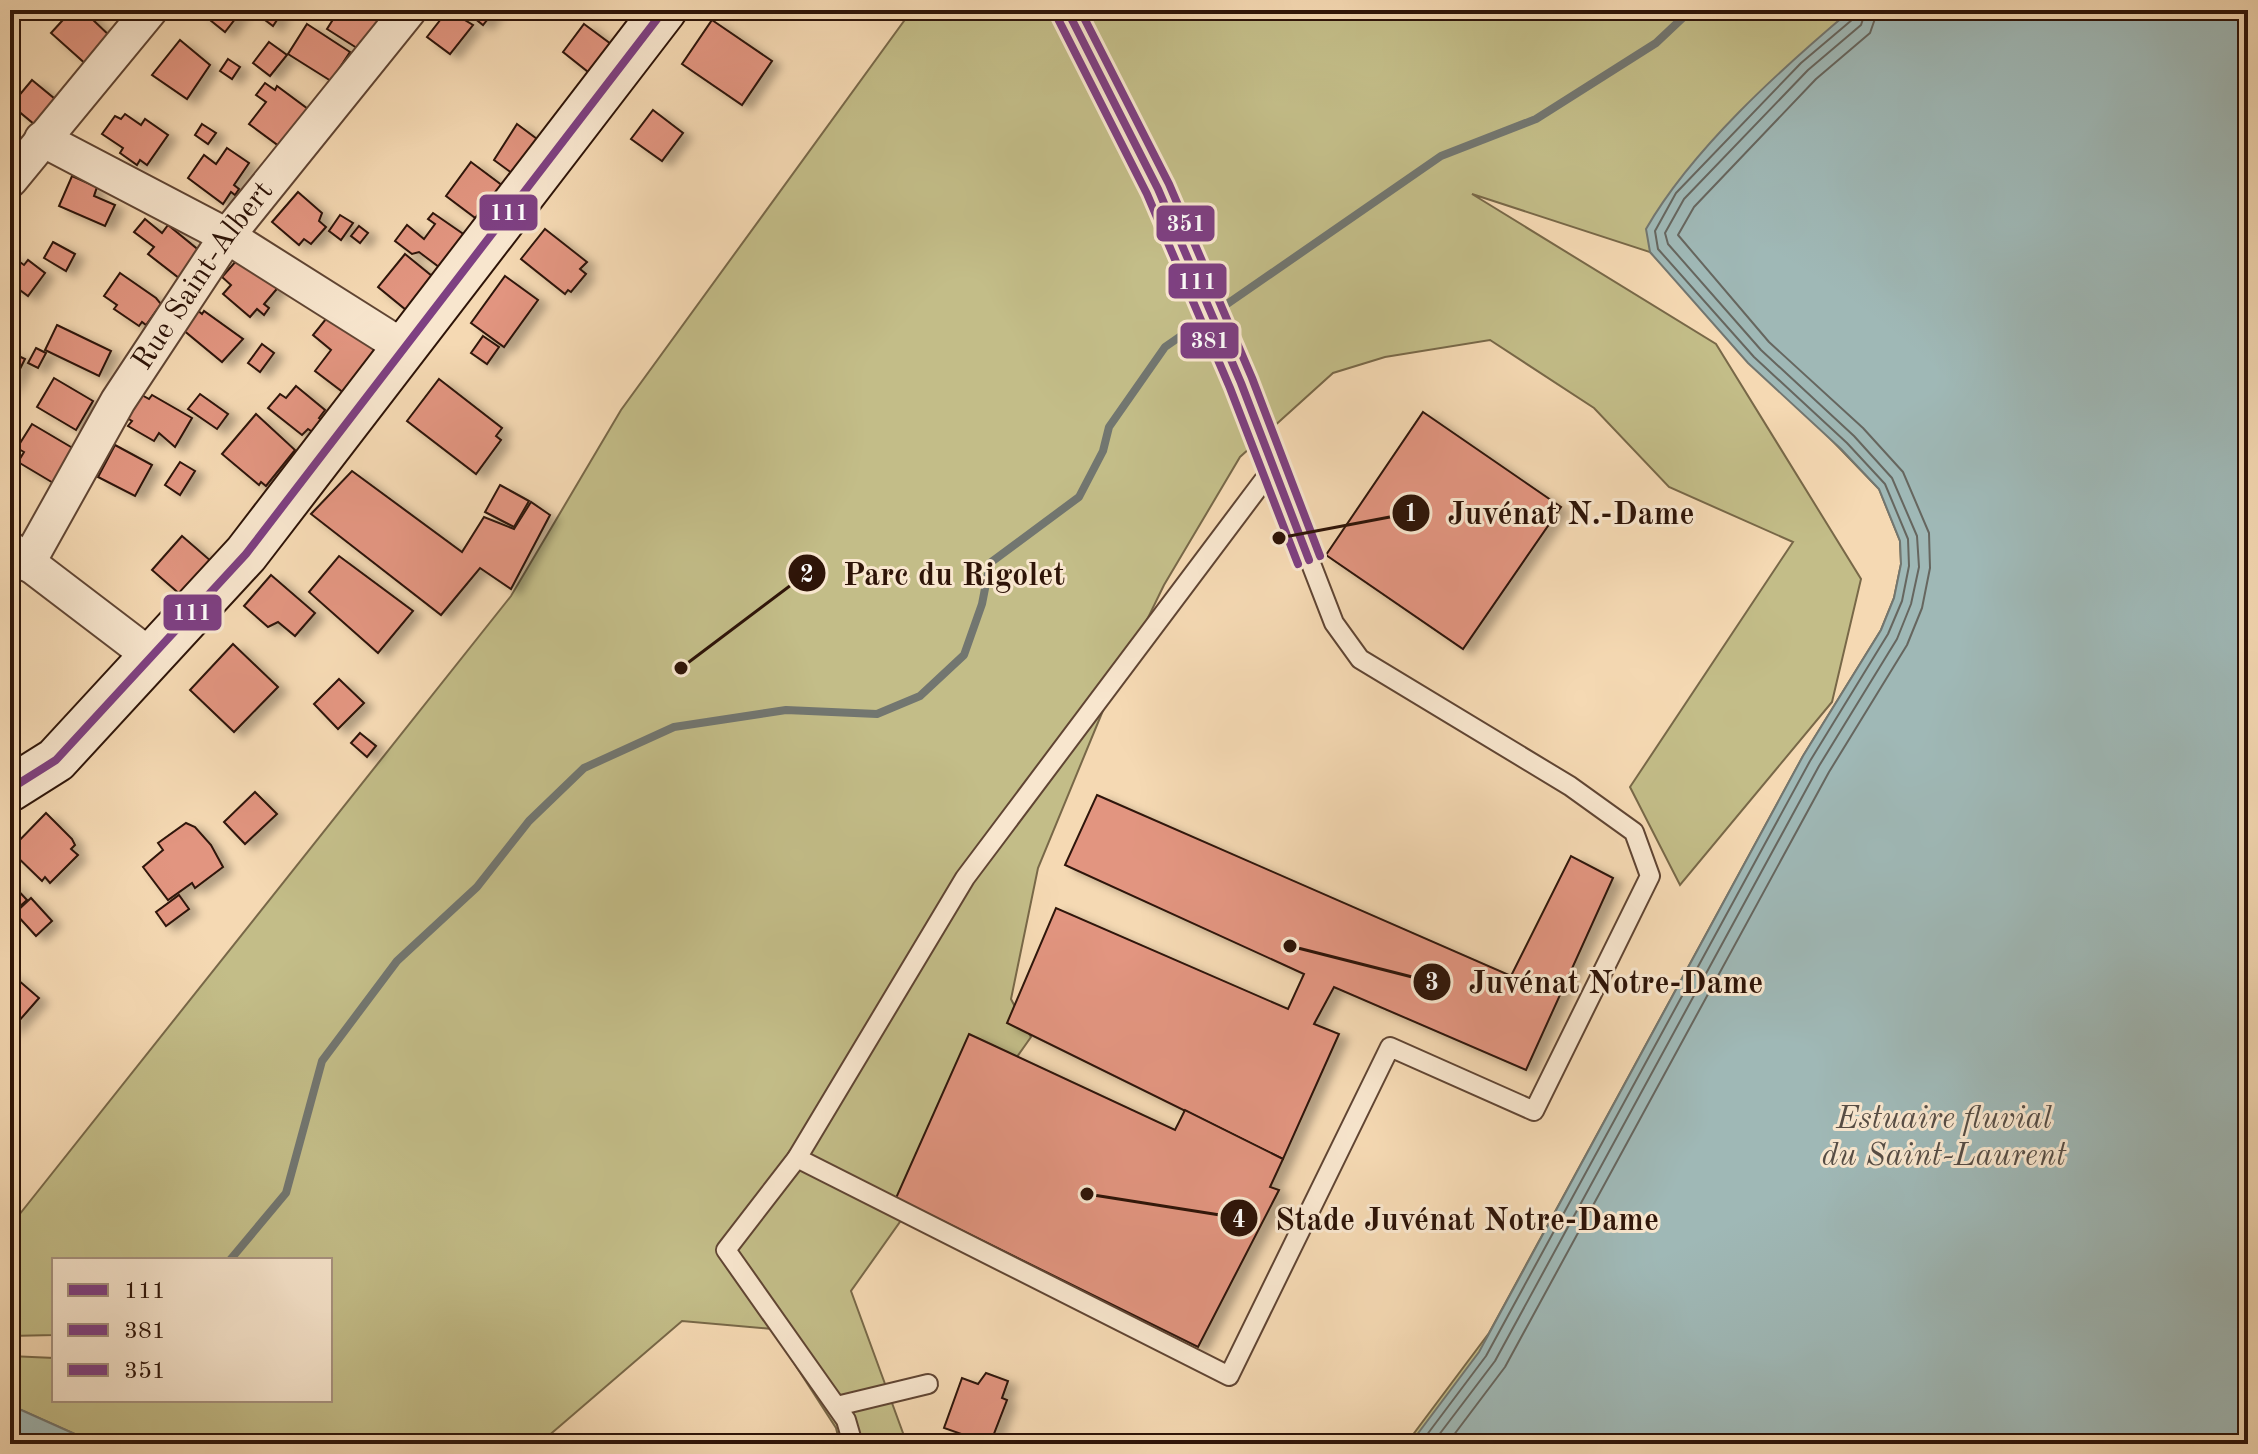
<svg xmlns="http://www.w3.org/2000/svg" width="2258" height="1454" viewBox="0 0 2258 1454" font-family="'Old Standard TT',serif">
<defs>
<filter id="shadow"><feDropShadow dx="9" dy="5" stdDeviation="4" flood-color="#0004"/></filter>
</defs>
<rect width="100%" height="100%" fill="#f5d9b3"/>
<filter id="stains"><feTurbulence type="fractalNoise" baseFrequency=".0025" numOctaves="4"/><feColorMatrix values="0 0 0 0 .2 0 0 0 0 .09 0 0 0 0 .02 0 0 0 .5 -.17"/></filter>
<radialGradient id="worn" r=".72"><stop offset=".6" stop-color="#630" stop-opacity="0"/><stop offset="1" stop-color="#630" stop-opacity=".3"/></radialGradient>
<path fill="#c3bd88" stroke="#786848" stroke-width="2" d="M 912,10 L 2248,10 L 2248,1444 L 1406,1444 L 1489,1333 L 1803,756 L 1881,630 L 1894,598 L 1901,564 L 1900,541 L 1879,489 L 1650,252 L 1472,194 L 1716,344 L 1861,579 L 1832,702 L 1680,885 L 1630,787 L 1793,542 L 1669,487 L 1594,408 L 1490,340 L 1385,357 L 1333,373 L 1240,457 L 1164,585 L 1104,708 L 1038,868 L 1011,999 L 1031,1037 L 851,1291 L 907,1444 L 840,1444 L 836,1428 L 772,1329 L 682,1321 L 539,1444 L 97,1444 L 19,1409 L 10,1410 L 10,1356 L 54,1358 L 54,1400 L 330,1400 L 330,1260 L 54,1260 L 54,1335 L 10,1336 L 10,1209 L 19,1215 L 511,596 L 621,410 Z"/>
<g fill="#9fb8b6" stroke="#727670" stroke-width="2">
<path d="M 1851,10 L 2248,10 L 2248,1444 L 1410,1444 L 1479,1352 L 1803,756 L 1881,630 L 1894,598 L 1901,564 L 1900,541 L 1879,489 L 1841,449 L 1748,363 L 1650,252 L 1646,229 C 1692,149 1780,70 1851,10 Z"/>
<path d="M 19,1409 L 97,1444 L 10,1444 L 10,1410 Z"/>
</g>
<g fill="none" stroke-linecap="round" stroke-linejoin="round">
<g stroke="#66665f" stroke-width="2">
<path d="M 1420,1444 L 1486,1356 L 1810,761 L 1888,634 L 1902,601 L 1909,566 L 1908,539 L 1885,484 L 1847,443 L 1754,357 L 1658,249 L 1655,231 L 1676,193 L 1801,63 L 1853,19 L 1855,10"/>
<path d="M 1432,1444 L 1495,1361 L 1819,766 L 1897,639 L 1911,604 L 1919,567 L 1917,536 L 1892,478 L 1854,436 L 1761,350 L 1668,244 L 1665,233 L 1684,199 L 1808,70 L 1861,25 L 1866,10"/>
<path d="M 1447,1444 L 1505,1367 L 1829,772 L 1907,645 L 1922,608 L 1930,568 L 1929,533 L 1903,472 L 1863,428 L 1769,342 L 1678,235 L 1694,207 L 1816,79 L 1870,33 L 1878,10"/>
</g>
<path stroke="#727670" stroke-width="8" d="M 230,1260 L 286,1193 L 322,1061 L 397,961 L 477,887 L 529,821 L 584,768 L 674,727 L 786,710 L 877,714 L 920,696 L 964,655 L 982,604 L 990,563 L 1079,497 L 1103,451 L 1109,427 L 1165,347 L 1441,156 L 1536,119 L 1656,43 L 1691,10"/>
</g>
<g fill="#e29580" stroke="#2e1408" stroke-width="2" filter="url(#shadow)">
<path d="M 72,10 L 90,10 L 91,18 L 112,38 L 88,66 L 51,33 Z"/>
<path d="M 202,10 L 242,10 L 225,32 L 200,12 Z"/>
<path d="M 259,10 L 275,10 L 281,14 L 273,26 L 257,14 Z"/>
<path d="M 339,10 L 388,10 L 360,50 L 327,29 Z"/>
<path d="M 448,10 L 473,25 L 450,54 L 427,37 Z"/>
<path d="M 464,10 L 495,10 L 483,25 Z"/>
<path d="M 712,20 L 772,61 L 742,105 L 682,64 Z"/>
<path d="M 307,24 L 350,52 L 331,81 L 288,54 Z"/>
<path d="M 584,24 L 619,50 L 597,79 L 563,52 Z"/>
<path d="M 180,40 L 210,65 L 187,99 L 152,75 Z"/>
<path d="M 269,42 L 287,55 L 270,76 L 253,63 Z"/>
<path d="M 228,59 L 240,67 L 232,79 L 220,71 Z"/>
<path d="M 32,80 L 55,99 L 34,124 L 11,105 Z"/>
<path d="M 265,83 L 275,90 L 277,86 L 312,112 L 283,149 L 249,124 L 266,102 L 256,95 Z"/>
<path d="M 653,110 L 683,133 L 662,161 L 631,139 Z"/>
<path d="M 125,114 L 141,125 L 145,119 L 168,135 L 147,165 L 140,160 L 137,165 L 120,153 L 123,148 L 102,134 L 115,116 L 121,119 Z"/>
<path d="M 202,124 L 216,133 L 208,144 L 195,135 Z"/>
<path d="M 517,124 L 545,145 L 520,179 L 494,160 Z"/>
<path d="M 227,148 L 249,163 L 234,185 L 239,189 L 235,195 L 231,192 L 223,204 L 188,178 L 204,155 L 216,164 Z"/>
<path d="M 471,162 L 507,189 L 482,223 L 446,196 Z"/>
<path d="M 72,176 L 97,187 L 94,196 L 115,205 L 105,226 L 59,206 Z"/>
<path d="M 298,192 L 322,213 L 319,221 L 326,227 L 311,244 L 304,239 L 299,245 L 272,222 Z"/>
<path d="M 433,213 L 472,240 L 447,273 L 419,252 L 412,254 L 395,241 L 407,225 L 424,239 L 435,224 L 428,219 Z"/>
<path d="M 340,215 L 353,223 L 341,240 L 329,231 Z"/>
<path d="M 145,219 L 162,233 L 168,225 L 201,252 L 179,278 L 148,254 L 154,247 L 134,232 Z"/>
<path d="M 359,226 L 368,233 L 360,243 L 351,236 Z"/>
<path d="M 545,229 L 587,262 L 580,269 L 586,274 L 571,292 L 568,290 L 565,294 L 521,259 Z"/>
<path d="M 53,242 L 75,254 L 66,271 L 44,258 Z"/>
<path d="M 244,252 L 281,284 L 264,304 L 269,308 L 264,315 L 257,309 L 250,317 L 223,294 L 231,285 L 222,277 Z"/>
<path d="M 405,254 L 438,281 L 411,314 L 378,287 Z"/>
<path d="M 10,255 L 24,265 L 28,260 L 45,273 L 28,296 L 13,285 L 10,290 Z"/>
<path d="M 120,273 L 156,298 L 161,304 L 146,325 L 142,322 L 139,326 L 114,309 L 117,305 L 104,296 Z"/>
<path d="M 505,276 L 538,300 L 504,347 L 471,323 Z"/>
<path d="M 196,309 L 202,314 L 204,311 L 243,339 L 222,362 L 182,329 Z"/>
<path d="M 334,309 L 385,349 L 348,396 L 315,371 L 331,350 L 313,335 Z"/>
<path d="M 57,325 L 111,351 L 99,376 L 45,350 Z"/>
<path d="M 483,336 L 499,347 L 487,364 L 471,353 Z"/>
<path d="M 262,344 L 274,353 L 260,372 L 248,363 Z"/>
<path d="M 36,348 L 46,353 L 38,368 L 28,363 Z"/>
<path d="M 10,352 L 25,359 L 10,389 Z"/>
<path d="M 54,378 L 93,401 L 76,430 L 37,407 Z"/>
<path d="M 439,379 L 502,428 L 496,436 L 501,440 L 476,474 L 407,421 Z"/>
<path d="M 296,386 L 325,410 L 319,418 L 323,421 L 314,433 L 308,429 L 302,435 L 268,408 L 280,394 L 286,398 Z"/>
<path d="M 140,394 L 149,399 L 152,395 L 192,418 L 175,447 L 159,433 L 154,441 L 128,426 L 132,421 L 127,418 Z"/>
<path d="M 200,394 L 228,414 L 217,429 L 188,409 Z"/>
<path d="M 1423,412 L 1561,507 L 1463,649 L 1326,555 Z"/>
<path d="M 256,414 L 295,450 L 266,486 L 261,482 L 259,485 L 222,454 Z"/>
<path d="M 32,424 L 76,450 L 55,484 L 18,462 L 24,452 L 17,448 Z"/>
<path d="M 115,445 L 152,465 L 135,496 L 98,477 Z"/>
<path d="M 180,462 L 195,471 L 180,495 L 165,485 Z"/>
<path d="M 352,471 L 462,552 L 484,517 L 514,529 L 531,502 L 550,515 L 511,589 L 480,568 L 441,615 L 311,514 Z"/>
<path d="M 500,485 L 529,501 L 514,527 L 485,512 Z"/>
<path d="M 182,536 L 212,562 L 182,596 L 152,570 Z"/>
<path d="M 339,556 L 413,611 L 378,653 L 309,592 Z"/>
<path d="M 271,575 L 315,613 L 295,636 L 278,622 L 268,627 L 244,606 Z"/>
<path d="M 233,644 L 278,687 L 234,732 L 190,690 Z"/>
<path d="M 339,679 L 364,703 L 338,729 L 314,704 Z"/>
<path d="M 360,733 L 376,746 L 367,757 L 351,743 Z"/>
<path d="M 255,792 L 277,814 L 245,844 L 224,822 Z"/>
<path d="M 1097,795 L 1511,976 L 1571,856 L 1613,878 L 1526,1070 L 1334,987 L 1314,1024 L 1339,1034 L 1283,1159 L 1007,1023 L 1056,908 L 1288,1009 L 1304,974 L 1065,865 Z"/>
<path d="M 46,813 L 72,839 L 75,845 L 71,849 L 78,855 L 50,883 L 45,877 L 42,881 L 10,850 Z"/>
<path d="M 186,823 L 195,827 L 211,845 L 223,867 L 195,888 L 192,883 L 168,900 L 143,867 L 163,850 L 158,843 Z"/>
<path d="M 10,882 L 27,900 L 10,915 Z"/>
<path d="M 179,895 L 189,909 L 166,926 L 156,912 Z"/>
<path d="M 31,898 L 52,921 L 36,936 L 15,913 Z"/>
<path d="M 10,973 L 39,998 L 11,1030 L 10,1030 Z"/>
<path d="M 969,1034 L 1175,1130 L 1185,1110 L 1283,1159 L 1270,1187 L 1279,1190 L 1198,1347 L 896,1198 Z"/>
<path d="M 986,1373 L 1008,1381 L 1002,1398 L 1007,1400 L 990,1444 L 944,1428 L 962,1378 L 978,1384 Z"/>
</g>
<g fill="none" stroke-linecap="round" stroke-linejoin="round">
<g stroke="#604533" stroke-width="22">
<g id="lane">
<path d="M 797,1158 L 1229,1376 L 1390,1047 L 1534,1111 L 1650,876 L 1634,832 L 1570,786 L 1360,659 L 1334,623 L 1241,383 L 1158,189 L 1067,10"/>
<path d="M 837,1406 L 928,1384"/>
<path d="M 853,1444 L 846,1420 L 726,1250 L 797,1158 L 965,878 L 1273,468"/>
</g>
</g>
<g stroke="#604533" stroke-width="38">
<g id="street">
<path d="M 42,139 L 227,236 L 406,349"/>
<path d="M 10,180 L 150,10"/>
<path d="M 10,549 L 153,658"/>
<path id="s1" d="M 27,564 L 118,401 L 227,236 L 409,10"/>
</g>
</g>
<g stroke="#2e1408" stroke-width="48">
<path id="secondary" d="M 10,789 L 56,760 L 246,554 L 664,10"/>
</g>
<use href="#lane" stroke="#f8e6ce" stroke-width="18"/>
<use href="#street" stroke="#f8e6ce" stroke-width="34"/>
<use href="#secondary" stroke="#f8e6ce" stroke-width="44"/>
<g stroke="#f8e6ce" stroke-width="14">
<g id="bus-1">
<path d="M 1067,10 L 1158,189 L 1241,383 L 1309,560"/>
<path d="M 10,789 L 56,760 L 246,554 L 664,10"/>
</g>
</g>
<g stroke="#f8e6ce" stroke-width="14">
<path id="bus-2" d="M 1056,15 L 1147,194 L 1230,388 L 1298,564"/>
</g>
<g stroke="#f8e6ce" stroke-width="14">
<path id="bus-3" d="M 1080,10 L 1169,184 L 1252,378 L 1320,556"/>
</g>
<use href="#bus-1" stroke="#7e4082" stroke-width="8"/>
<use href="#bus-2" stroke="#7e4082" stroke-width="8"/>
<use href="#bus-3" stroke="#7e4082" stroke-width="8"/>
</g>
<g text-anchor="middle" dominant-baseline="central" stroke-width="6" stroke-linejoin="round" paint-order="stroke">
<g font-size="30" fill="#2e1408" stroke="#f8e6ce">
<text stroke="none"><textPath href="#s1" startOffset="338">Rue Saint-Albert</textPath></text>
</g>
<g font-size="32" font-style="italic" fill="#564d45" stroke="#f8e6ce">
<text x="1944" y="1120">Estuaire fluvial<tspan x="1944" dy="37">du Saint-Laurent</tspan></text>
</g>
</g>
<path fill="none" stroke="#2e1408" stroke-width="3" d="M1279 538L1411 513M681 668L807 573M1290 946L1432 982M1087 1194L1239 1218"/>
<g fill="#2e1408" stroke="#f8e6ce" stroke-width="3">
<circle cx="1279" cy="538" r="8"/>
<circle cx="681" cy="668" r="8"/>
<circle cx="1290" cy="946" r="8"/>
<circle cx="1087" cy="1194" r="8"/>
<circle cx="1411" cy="513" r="20"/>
<circle cx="807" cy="573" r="20"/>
<circle cx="1432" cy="982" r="20"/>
<circle cx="1239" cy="1218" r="20"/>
</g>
<g font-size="24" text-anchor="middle" font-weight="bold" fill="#fff">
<text x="1411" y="521">1</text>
<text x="807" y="582">2</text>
<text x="1432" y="990">3</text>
<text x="1239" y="1227">4</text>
</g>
<g font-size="32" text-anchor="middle" font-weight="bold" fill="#2e1408" stroke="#f8e6ce" stroke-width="6" stroke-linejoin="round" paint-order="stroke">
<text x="1571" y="524">Juvénat N.-Dame</text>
<text x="954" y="585">Parc du Rigolet</text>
<text x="1616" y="993">Juvénat Notre-Dame</text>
<text x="1467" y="1230">Stade Juvénat Notre-Dame</text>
</g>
<g stroke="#f8e6ce" stroke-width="3">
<rect x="478" y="193" width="61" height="39" rx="8" fill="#7e4082"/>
<rect x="1155" y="204" width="61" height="39" rx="8" fill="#7e4082"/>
<rect x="1167" y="262" width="61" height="38" rx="8" fill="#7e4082"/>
<rect x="1179" y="321" width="61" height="39" rx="8" fill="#7e4082"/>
<rect x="162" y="593" width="61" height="39" rx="8" fill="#7e4082"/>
</g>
<g font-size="22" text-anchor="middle" font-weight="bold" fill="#fff">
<text x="509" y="220">111</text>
<text x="1186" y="231">351</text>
<text x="1197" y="289">111</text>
<text x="1210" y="348">381</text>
<text x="192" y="620">111</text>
</g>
<rect width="2258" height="1454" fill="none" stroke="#f5d9b3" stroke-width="40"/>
<rect x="12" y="12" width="2234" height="1430" fill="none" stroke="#2e1408" stroke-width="4"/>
<rect x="20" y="20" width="2218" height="1414" fill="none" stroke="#2e1408" stroke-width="2"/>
<rect x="52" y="1258" width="280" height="144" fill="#f8e6ce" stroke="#a7927f" stroke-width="2"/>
<rect x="68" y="1284" width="40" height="12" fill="#7e4082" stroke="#a7927f" stroke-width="2"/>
<text x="124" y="1298" font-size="24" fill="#2e1408">111</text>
<rect x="68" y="1324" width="40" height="12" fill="#7e4082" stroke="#a7927f" stroke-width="2"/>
<text x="124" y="1338" font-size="24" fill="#2e1408">381</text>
<rect x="68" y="1364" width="40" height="12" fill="#7e4082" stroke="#a7927f" stroke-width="2"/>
<text x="124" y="1378" font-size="24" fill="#2e1408">351</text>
<rect width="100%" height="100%" filter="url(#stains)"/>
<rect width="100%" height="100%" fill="url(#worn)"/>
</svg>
